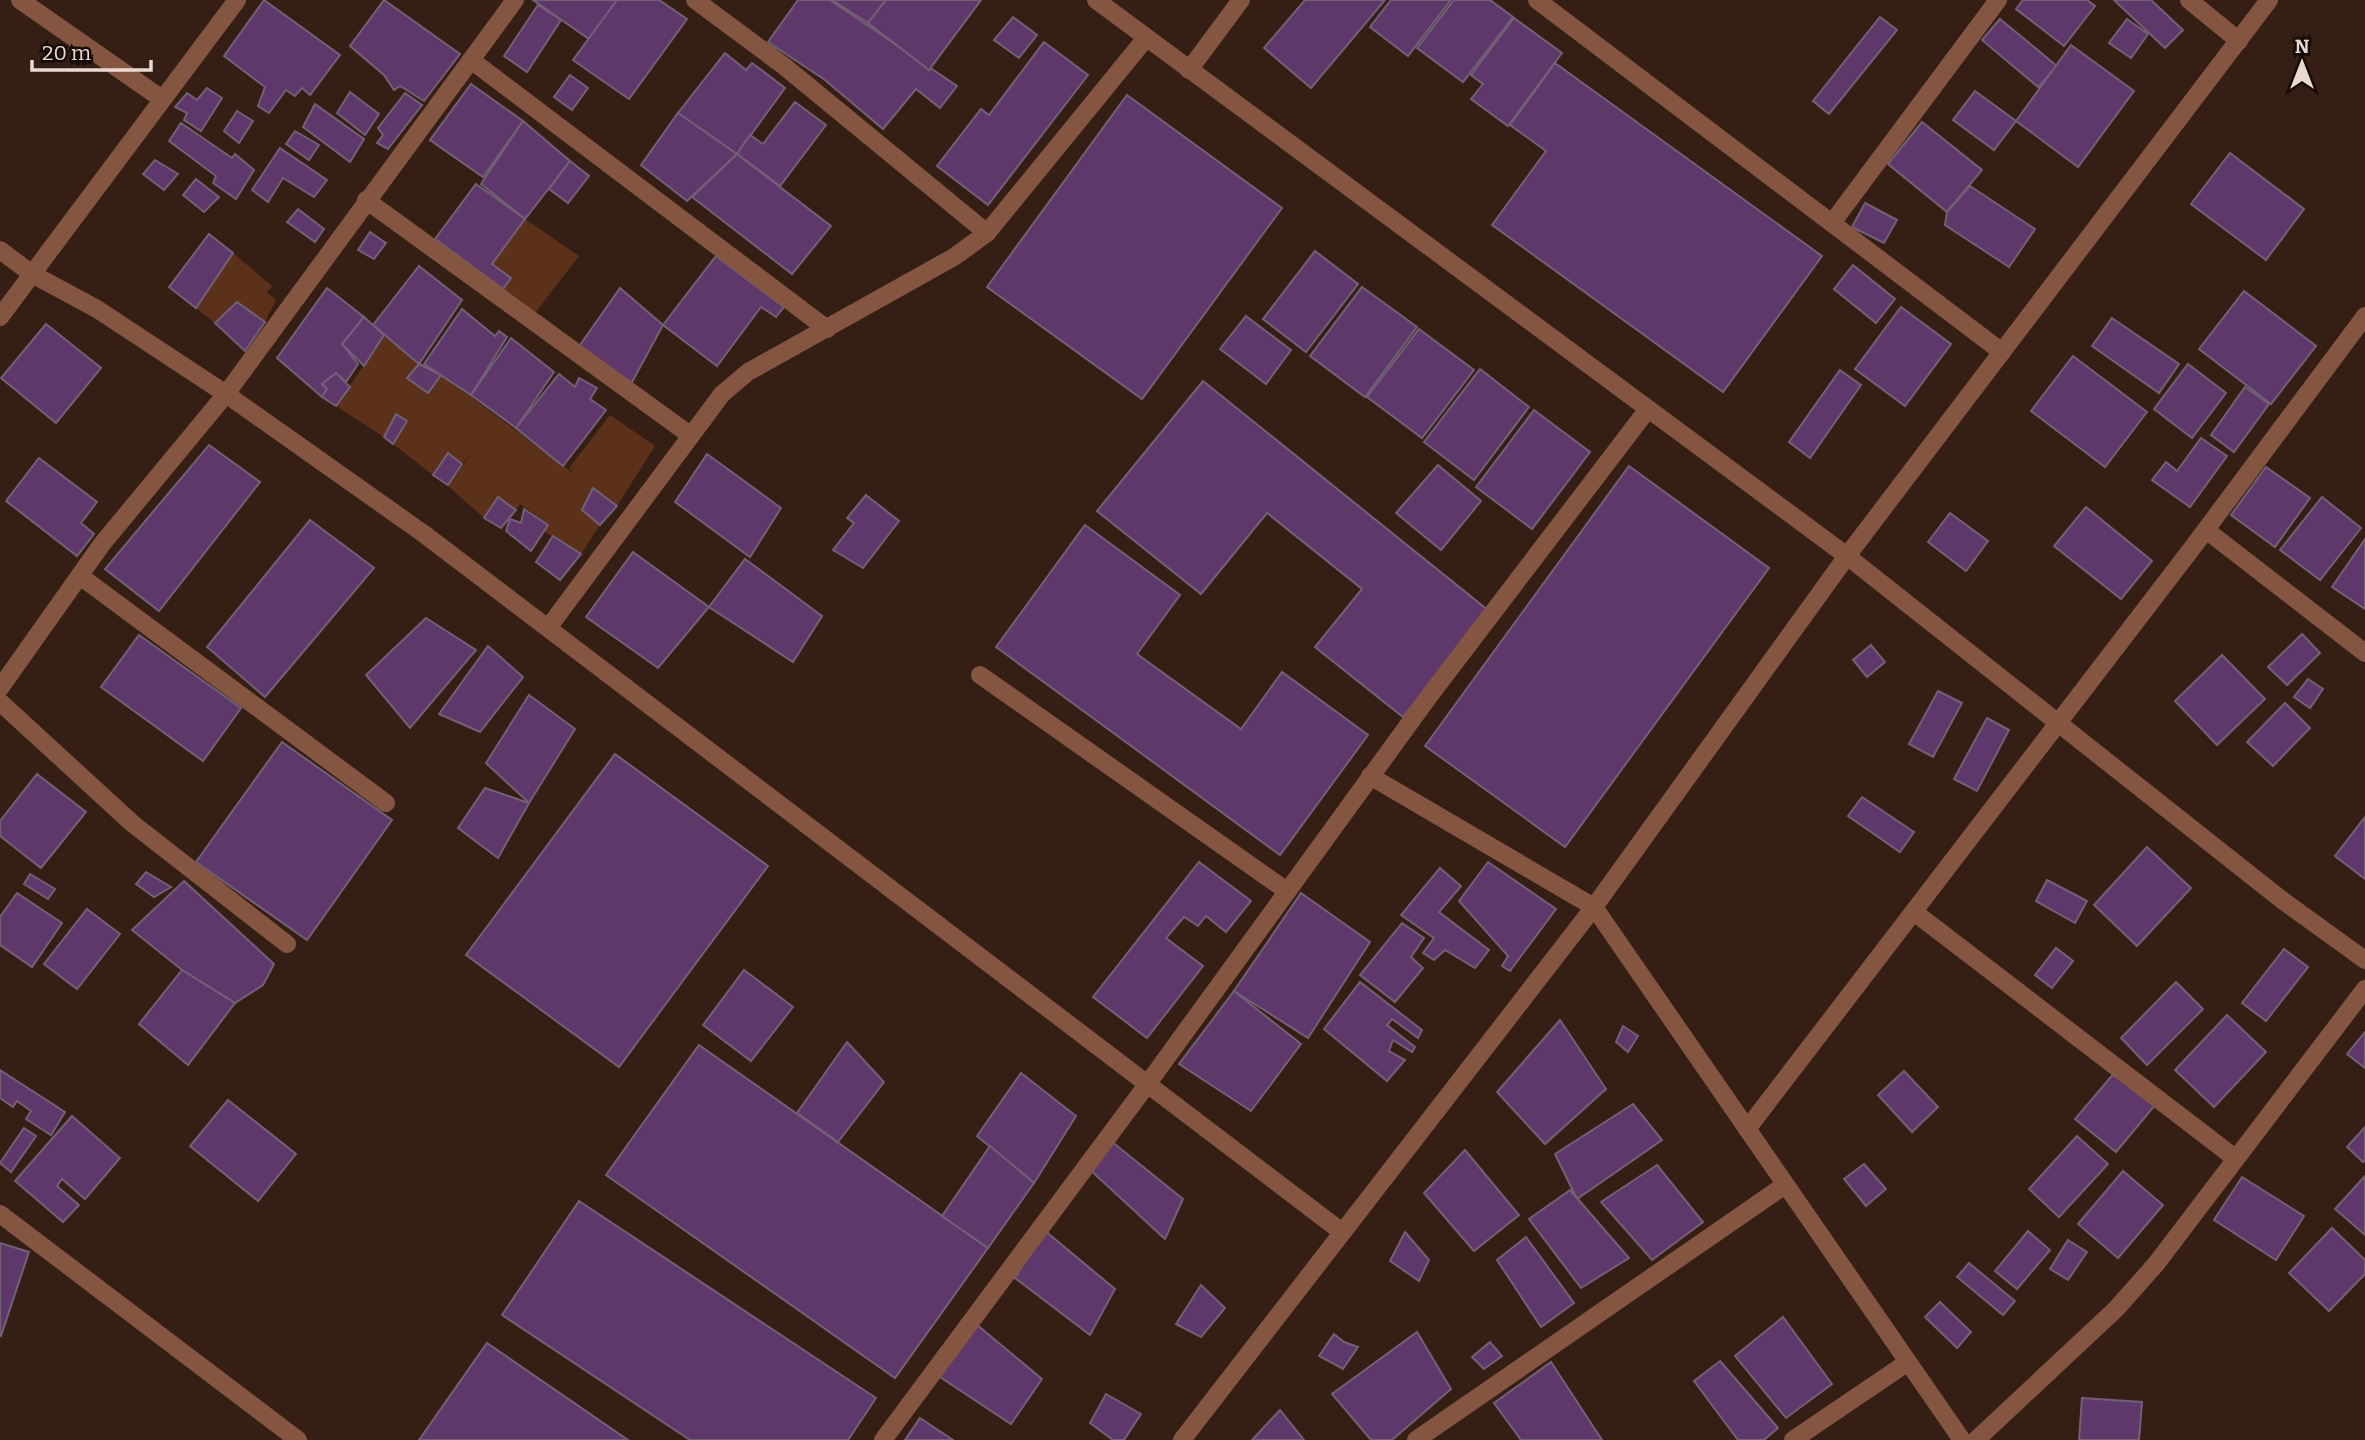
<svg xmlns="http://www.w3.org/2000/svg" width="2365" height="1440" viewBox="0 0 2365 1440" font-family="Bitter,serif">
<rect width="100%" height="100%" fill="#351f14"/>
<g fill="#5c311a">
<path d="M 525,219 L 579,256 L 535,313 L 503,289 L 511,277 L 492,264 Z"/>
<path d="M 233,253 L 272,286 L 267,293 L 276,300 L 265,322 L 215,323 L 196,308 Z"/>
<path d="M 384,335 L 419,364 L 408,378 L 428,393 L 441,375 L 576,475 L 569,468 L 610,415 L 655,446 L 617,506 L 593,489 L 582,510 L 600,525 L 581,554 L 543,531 L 548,524 L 520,504 L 516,510 L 498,498 L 484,518 L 448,486 L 473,451 L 462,464 L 448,453 L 433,475 L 393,444 L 408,421 L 396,414 L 384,437 L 336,406 Z"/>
</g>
<g fill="#5f386b" stroke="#716076" stroke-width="2">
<path d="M 264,0 L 340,55 L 310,95 L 302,88 L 295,96 L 286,90 L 269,113 L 258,106 L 265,87 L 224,56 Z"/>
<path d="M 384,0 L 460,54 L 424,101 L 400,86 L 394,90 L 384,75 L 350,46 Z"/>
<path d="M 533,0 L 617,0 L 589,39 Z"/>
<path d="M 617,0 L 659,0 L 687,19 L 629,99 L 573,60 Z"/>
<path d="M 798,0 L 830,0 L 957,86 L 940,108 L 916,89 L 883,129 L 825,80 L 768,42 Z"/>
<path d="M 832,0 L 886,0 L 868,23 Z"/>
<path d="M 886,0 L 981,0 L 929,70 L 868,23 Z"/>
<path d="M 1305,0 L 1385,0 L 1311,88 L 1264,48 Z"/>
<path d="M 1391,0 L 1451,0 L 1408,56 L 1370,27 Z"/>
<path d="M 1454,0 L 1490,0 L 1513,17 L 1463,82 L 1417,48 Z"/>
<path d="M 2023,0 L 2087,0 L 2095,6 L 2064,46 L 2016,9 Z"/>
<path d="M 2114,0 L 2151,0 L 2183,30 L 2165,48 Z"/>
<path d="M 538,5 L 561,20 L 527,72 L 504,56 Z"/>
<path d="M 1013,17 L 1037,35 L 1019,58 L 994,40 Z"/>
<path d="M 1880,17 L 1897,30 L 1829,114 L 1813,101 Z"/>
<path d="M 1514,18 L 1562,53 L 1508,126 L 1471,99 L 1483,84 L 1471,75 Z"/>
<path d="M 2000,19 L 2057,66 L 2038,87 L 1982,40 Z"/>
<path d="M 2127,19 L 2148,34 L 2131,58 L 2109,43 Z"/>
<path d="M 1044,42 L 1088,75 L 988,205 L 937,166 L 981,109 L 989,115 Z"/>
<path d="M 2071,45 L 2134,91 L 2078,167 L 2016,121 Z"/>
<path d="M 725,53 L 746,70 L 752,63 L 785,88 L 737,154 L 678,113 Z"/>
<path d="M 1555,63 L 1822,256 L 1723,392 L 1492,225 L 1546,151 L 1510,125 Z"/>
<path d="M 570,75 L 588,88 L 572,110 L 554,97 Z"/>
<path d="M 471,84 L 523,121 L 483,177 L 430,140 Z"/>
<path d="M 207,88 L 222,98 L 201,131 L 184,120 L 187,113 L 175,107 L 187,93 L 197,100 Z"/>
<path d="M 1975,91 L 2016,121 L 1994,150 L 1953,120 Z"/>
<path d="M 350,92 L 379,114 L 365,135 L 337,113 Z"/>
<path d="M 405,93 L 422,105 L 388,149 L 377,143 L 383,135 L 378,128 Z"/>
<path d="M 1127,95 L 1282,208 L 1142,399 L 987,287 Z"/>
<path d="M 795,102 L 826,125 L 780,186 L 737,154 L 750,135 L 763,144 Z"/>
<path d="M 315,104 L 364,139 L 350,162 L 303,127 Z"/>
<path d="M 237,111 L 253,121 L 239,143 L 224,131 Z"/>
<path d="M 678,113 L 737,154 L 687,201 L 641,165 Z"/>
<path d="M 523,121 L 570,161 L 525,219 L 481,184 Z"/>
<path d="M 1922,122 L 1982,170 L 1947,212 L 1888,164 Z"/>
<path d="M 181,123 L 232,158 L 235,154 L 254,170 L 236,199 L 213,183 L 216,176 L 169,141 Z"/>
<path d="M 295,131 L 319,145 L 309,160 L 286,144 Z"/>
<path d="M 280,148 L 327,180 L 314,197 L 283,178 L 268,202 L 252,190 Z"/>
<path d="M 2230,153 L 2304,209 L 2266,260 L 2191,204 Z"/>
<path d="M 737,154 L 831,226 L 792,274 L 692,197 Z"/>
<path d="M 155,160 L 178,174 L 164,190 L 143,174 Z"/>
<path d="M 570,161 L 589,176 L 568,203 L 549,189 Z"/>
<path d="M 196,179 L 219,197 L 204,212 L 183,195 Z"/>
<path d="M 476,184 L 525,219 L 492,264 L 511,278 L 503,289 L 435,239 Z"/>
<path d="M 1970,186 L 2035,229 L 2009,267 L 1945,225 L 1947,212 Z"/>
<path d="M 1865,203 L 1897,220 L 1884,243 L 1852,227 Z"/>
<path d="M 298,209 L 324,229 L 315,242 L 287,222 Z"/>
<path d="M 370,232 L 386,243 L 374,259 L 358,250 Z"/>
<path d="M 209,234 L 233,253 L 196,308 L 169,287 Z"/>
<path d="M 1315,251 L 1358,284 L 1306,352 L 1263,319 Z"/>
<path d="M 716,256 L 784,307 L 776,317 L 761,307 L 717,366 L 663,325 Z"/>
<path d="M 1853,265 L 1895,299 L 1876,323 L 1834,289 Z"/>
<path d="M 419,266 L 462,300 L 419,364 L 373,325 Z"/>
<path d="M 1362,287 L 1417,327 L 1365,397 L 1310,356 Z"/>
<path d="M 327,288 L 364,317 L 342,344 L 358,364 L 346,382 L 336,373 L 322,384 L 327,389 L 322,397 L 277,358 Z"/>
<path d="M 620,288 L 663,325 L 631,384 L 578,348 Z"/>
<path d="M 2244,291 L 2316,346 L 2271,404 L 2199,349 Z"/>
<path d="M 237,302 L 265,322 L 245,351 L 215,323 Z"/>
<path d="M 1901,307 L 1951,344 L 1905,406 L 1855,369 Z"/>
<path d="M 462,309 L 495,336 L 499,331 L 507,337 L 471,395 L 424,364 Z"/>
<path d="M 1246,316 L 1291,350 L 1266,384 L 1220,349 Z"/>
<path d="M 364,317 L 384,335 L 364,366 L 342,344 Z"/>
<path d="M 2112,318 L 2179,364 L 2159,393 L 2092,346 Z"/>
<path d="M 46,324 L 101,368 L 56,423 L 1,378 Z"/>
<path d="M 1419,329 L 1474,370 L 1422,438 L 1367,397 Z"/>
<path d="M 511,338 L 554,372 L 516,428 L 471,395 Z"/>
<path d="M 2073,356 L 2147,412 L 2105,467 L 2031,411 Z"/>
<path d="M 419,364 L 441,375 L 428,393 L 407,378 Z"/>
<path d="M 2188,364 L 2226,393 L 2192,438 L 2154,409 Z"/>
<path d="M 1480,369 L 1529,407 L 1474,480 L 1424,442 Z"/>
<path d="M 1840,370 L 1861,385 L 1810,458 L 1789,442 Z"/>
<path d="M 336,373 L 350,387 L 336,406 L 322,397 L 327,389 L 322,384 Z"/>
<path d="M 559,374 L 575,387 L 579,378 L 597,388 L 590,399 L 606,410 L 563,466 L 516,428 Z"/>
<path d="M 1203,381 L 1489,611 L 1403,717 L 1315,647 L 1362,589 L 1267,513 L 1201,594 L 1097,511 Z"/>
<path d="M 2245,387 L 2269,404 L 2234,452 L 2211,435 Z"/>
<path d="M 1534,410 L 1590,452 L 1532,529 L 1476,487 Z"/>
<path d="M 396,414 L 407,421 L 393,444 L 384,437 Z"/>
<path d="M 2201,438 L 2227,456 L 2190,507 L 2152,480 L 2166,462 L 2177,471 Z"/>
<path d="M 209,445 L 260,482 L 159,611 L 105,569 Z"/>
<path d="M 448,453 L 462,464 L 448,485 L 433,475 Z"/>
<path d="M 707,454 L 781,508 L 750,557 L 675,502 Z"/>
<path d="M 39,458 L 97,502 L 81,523 L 94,534 L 77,556 L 6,501 Z"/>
<path d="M 1438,465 L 1481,501 L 1441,550 L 1396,513 Z"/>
<path d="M 1629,466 L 1769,568 L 1565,847 L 1425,746 Z"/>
<path d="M 2266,467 L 2310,498 L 2275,547 L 2231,515 Z"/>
<path d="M 593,488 L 617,506 L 600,525 L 582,510 Z"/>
<path d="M 866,495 L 899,521 L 863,568 L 833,550 L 854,523 L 847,518 Z"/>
<path d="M 498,497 L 516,510 L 501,528 L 484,518 Z"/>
<path d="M 2322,497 L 2361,528 L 2320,580 L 2280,550 Z"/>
<path d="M 2086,507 L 2152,561 L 2121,599 L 2054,546 Z"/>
<path d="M 524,509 L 548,525 L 531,551 L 506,531 L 510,519 L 521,523 Z"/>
<path d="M 1950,513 L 1988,541 L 1966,571 L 1928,542 Z"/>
<path d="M 310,520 L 374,568 L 265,697 L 207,647 Z"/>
<path d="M 1085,525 L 1180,595 L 1137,654 L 1241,729 L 1282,672 L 1368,735 L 1280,855 L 996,647 Z"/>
<path d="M 553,536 L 581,554 L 560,580 L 536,562 Z"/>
<path d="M 2365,539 L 2365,609 L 2332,587 Z"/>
<path d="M 633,552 L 709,607 L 658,668 L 586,617 Z"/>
<path d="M 745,559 L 822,616 L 793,662 L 709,607 Z"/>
<path d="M 426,618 L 476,650 L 410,728 L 366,675 Z"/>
<path d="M 2302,634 L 2320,653 L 2287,685 L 2268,667 Z"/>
<path d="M 139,635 L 241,708 L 203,761 L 101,687 Z"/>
<path d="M 1871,645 L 1885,662 L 1867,677 L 1853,660 Z"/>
<path d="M 488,646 L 523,677 L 480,732 L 439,714 Z"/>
<path d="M 2222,655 L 2265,699 L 2217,745 L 2175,701 Z"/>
<path d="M 2308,679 L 2323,689 L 2310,708 L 2294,697 Z"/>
<path d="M 1938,691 L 1962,703 L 1933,757 L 1909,744 Z"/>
<path d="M 529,695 L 575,729 L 529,803 L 486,763 Z"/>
<path d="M 2285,703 L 2310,728 L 2273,766 L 2247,742 Z"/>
<path d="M 1987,718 L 2009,730 L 1977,791 L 1954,779 Z"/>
<path d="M 282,742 L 392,820 L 307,940 L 196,862 Z"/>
<path d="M 615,754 L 768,866 L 619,1067 L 466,955 Z"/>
<path d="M 37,774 L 86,812 L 41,868 L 0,836 L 0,821 Z"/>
<path d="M 485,788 L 529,803 L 498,858 L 458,828 Z"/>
<path d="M 1862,797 L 1914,832 L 1900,852 L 1848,816 Z"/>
<path d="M 2365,817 L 2365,879 L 2335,856 Z"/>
<path d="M 2147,847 L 2191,888 L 2137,946 L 2094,905 Z"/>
<path d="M 1199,862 L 1251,901 L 1226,932 L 1206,916 L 1198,926 L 1184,917 L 1166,938 L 1203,966 L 1147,1038 L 1093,997 Z"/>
<path d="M 1488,862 L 1556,909 L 1510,971 L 1502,966 L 1508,956 L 1459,901 Z"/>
<path d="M 1440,868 L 1461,886 L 1439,912 L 1489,950 L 1475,968 L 1445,950 L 1434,960 L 1423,953 L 1434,938 L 1401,915 Z"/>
<path d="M 146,872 L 171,887 L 154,897 L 136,884 Z"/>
<path d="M 30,874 L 55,889 L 48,899 L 24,884 Z"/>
<path d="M 2047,880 L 2087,901 L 2075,923 L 2036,901 Z"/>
<path d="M 184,881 L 274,964 L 263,985 L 235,1003 L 182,970 L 132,930 Z"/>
<path d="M 17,893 L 62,923 L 32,967 L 0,945 L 0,917 Z"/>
<path d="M 1301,893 L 1370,942 L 1308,1038 L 1234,991 Z"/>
<path d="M 87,909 L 120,934 L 77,989 L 44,964 Z"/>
<path d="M 1402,923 L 1424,938 L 1411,957 L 1423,968 L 1395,1002 L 1360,975 Z"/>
<path d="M 2056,948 L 2073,961 L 2052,988 L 2035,975 Z"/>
<path d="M 2284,949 L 2308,967 L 2266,1021 L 2242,1003 Z"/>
<path d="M 182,970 L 235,1003 L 188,1065 L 139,1024 Z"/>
<path d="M 744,970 L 793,1007 L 751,1061 L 703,1025 Z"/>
<path d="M 1360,982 L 1422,1030 L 1418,1038 L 1392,1019 L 1387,1025 L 1415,1047 L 1412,1052 L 1393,1040 L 1389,1051 L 1405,1060 L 1387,1081 L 1324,1029 Z"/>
<path d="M 2176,982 L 2203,1009 L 2147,1065 L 2121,1038 Z"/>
<path d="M 1234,991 L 1301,1044 L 1251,1111 L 1179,1064 Z"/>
<path d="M 2227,1015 L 2266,1052 L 2214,1107 L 2175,1070 Z"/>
<path d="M 1560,1020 L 1606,1089 L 1545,1144 L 1497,1092 Z"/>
<path d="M 1623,1026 L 1638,1036 L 1628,1052 L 1616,1042 Z"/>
<path d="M 2365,1032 L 2365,1068 L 2347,1054 Z"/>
<path d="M 847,1042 L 884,1082 L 838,1142 L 797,1113 Z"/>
<path d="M 699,1045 L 988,1248 L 895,1378 L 606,1175 Z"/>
<path d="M 0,1070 L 65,1112 L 51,1135 L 26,1119 L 31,1111 L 17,1101 L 13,1107 L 0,1098 Z"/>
<path d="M 1904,1071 L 1938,1107 L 1912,1132 L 1878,1095 Z"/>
<path d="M 2116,1071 L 2156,1104 L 2116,1152 L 2075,1119 Z"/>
<path d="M 1021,1073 L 1076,1116 L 1034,1183 L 977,1136 Z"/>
<path d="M 228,1100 L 296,1154 L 258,1201 L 190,1146 Z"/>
<path d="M 1633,1104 L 1662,1140 L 1577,1199 L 1555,1154 Z"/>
<path d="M 72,1116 L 120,1158 L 85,1199 L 62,1179 L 57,1186 L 79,1205 L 63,1222 L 15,1181 Z"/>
<path d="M 2365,1127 L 2365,1160 L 2363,1162 L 2347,1147 Z"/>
<path d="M 24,1128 L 36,1136 L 11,1172 L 0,1163 Z"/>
<path d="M 2077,1136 L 2108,1164 L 2059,1217 L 2029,1189 Z"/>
<path d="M 1111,1141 L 1183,1199 L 1165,1239 L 1088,1168 Z"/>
<path d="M 990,1146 L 1034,1183 L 988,1248 L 942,1216 Z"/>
<path d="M 1465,1150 L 1519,1215 L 1474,1251 L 1424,1193 Z"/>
<path d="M 1864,1164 L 1886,1189 L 1866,1206 L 1844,1179 Z"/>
<path d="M 1657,1165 L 1703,1222 L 1652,1260 L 1601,1202 Z"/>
<path d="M 2123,1171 L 2163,1205 L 2118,1258 L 2078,1224 Z"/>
<path d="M 2365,1176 L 2365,1235 L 2335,1209 Z"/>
<path d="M 2242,1177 L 2304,1216 L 2276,1260 L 2214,1220 Z"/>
<path d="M 1570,1190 L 1629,1258 L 1581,1288 L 1529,1219 Z"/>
<path d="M 579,1201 L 876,1398 L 848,1440 L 690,1440 L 502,1315 Z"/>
<path d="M 2332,1228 L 2365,1260 L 2365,1274 L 2329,1311 L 2289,1273 Z"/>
<path d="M 1044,1230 L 1115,1289 L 1090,1335 L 1015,1278 Z"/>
<path d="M 2028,1231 L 2050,1250 L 2017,1289 L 1995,1271 Z"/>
<path d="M 1405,1232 L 1429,1260 L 1419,1281 L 1390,1261 Z"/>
<path d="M 1526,1237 L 1574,1303 L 1541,1327 L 1497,1260 Z"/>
<path d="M 2068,1240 L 2087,1252 L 2068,1280 L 2050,1269 Z"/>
<path d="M 0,1243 L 29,1252 L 1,1336 L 0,1335 Z"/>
<path d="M 1969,1263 L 2015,1301 L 2003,1315 L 1957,1277 Z"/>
<path d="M 1201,1285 L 1225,1308 L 1201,1337 L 1176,1324 Z"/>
<path d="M 1940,1302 L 1971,1332 L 1957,1348 L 1925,1317 Z"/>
<path d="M 1783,1317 L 1832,1384 L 1786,1418 L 1735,1356 Z"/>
<path d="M 976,1324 L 1042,1379 L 1011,1424 L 937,1375 Z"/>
<path d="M 1417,1332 L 1451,1389 L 1392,1440 L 1371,1440 L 1332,1394 Z"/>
<path d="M 1334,1334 L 1344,1342 L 1358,1347 L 1343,1369 L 1319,1356 Z"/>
<path d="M 1490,1342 L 1502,1356 L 1484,1369 L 1472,1357 Z"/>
<path d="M 487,1343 L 628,1440 L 419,1440 Z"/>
<path d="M 1720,1361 L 1778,1428 L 1764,1440 L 1738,1440 L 1694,1381 Z"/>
<path d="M 1551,1362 L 1602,1440 L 1521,1440 L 1494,1403 Z"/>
<path d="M 1106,1394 L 1141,1414 L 1124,1440 L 1113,1440 L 1090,1423 Z"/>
<path d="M 2082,1398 L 2142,1402 L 2139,1440 L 2079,1440 Z"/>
<path d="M 1280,1410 L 1304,1440 L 1252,1440 Z"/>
<path d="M 920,1418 L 953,1440 L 905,1440 Z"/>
</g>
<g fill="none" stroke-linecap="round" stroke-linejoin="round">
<g stroke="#845642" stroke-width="18">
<path d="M 20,0 L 162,99"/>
<path d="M 695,0 L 784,66 L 987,233"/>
<path d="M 1096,0 L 1847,556 L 2282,900 L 2365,960"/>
<path d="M 1537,0 L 2002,352"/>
<path d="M 2189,0 L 2239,41"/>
<path d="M 471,60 L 827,329"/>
<path d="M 1189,70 L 1241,0"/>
<path d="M 366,200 L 690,435"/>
<path d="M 1832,223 L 1998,0"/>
<path d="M 0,250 L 32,274 L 97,309 L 226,394 L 424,534 L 1342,1232"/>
<path d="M 0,317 L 237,0"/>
<path d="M 2206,530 L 2365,653"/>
<path d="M 80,576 L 386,803"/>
<path d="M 548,628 L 722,394 L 748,372 L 954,257 L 987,233 L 1146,38"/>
<path d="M 980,675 L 1287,891"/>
<path d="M 0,688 L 102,544 L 226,394 L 515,0"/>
<path d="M 0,702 L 133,824 L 287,944"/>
<path d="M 1370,776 L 1594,907 L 1962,1440"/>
<path d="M 1914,912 L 2235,1158"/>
<path d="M 1747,1129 L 2196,543 L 2365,316"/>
<path d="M 0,1214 L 298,1440"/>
<path d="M 883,1440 L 1146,1086 L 1430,695 L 1648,409"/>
<path d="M 1182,1440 L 1594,907 L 1847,556 L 2269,0"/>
<path d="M 1416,1440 L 1785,1185"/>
<path d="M 1793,1440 L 1908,1362"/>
<path d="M 1976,1440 L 2116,1309 L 2156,1264 L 2365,989"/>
</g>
</g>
<g transform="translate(2302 63)" stroke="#150c07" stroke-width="5" paint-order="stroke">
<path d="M0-5L12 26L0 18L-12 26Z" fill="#e9d9d2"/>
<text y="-10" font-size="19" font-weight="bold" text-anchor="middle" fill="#e9d9d2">N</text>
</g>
<path d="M32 60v10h119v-10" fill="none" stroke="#e9d9d2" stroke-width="3.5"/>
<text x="42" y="60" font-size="21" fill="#e9d9d2" stroke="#150c07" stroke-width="5" paint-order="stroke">20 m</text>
</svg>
